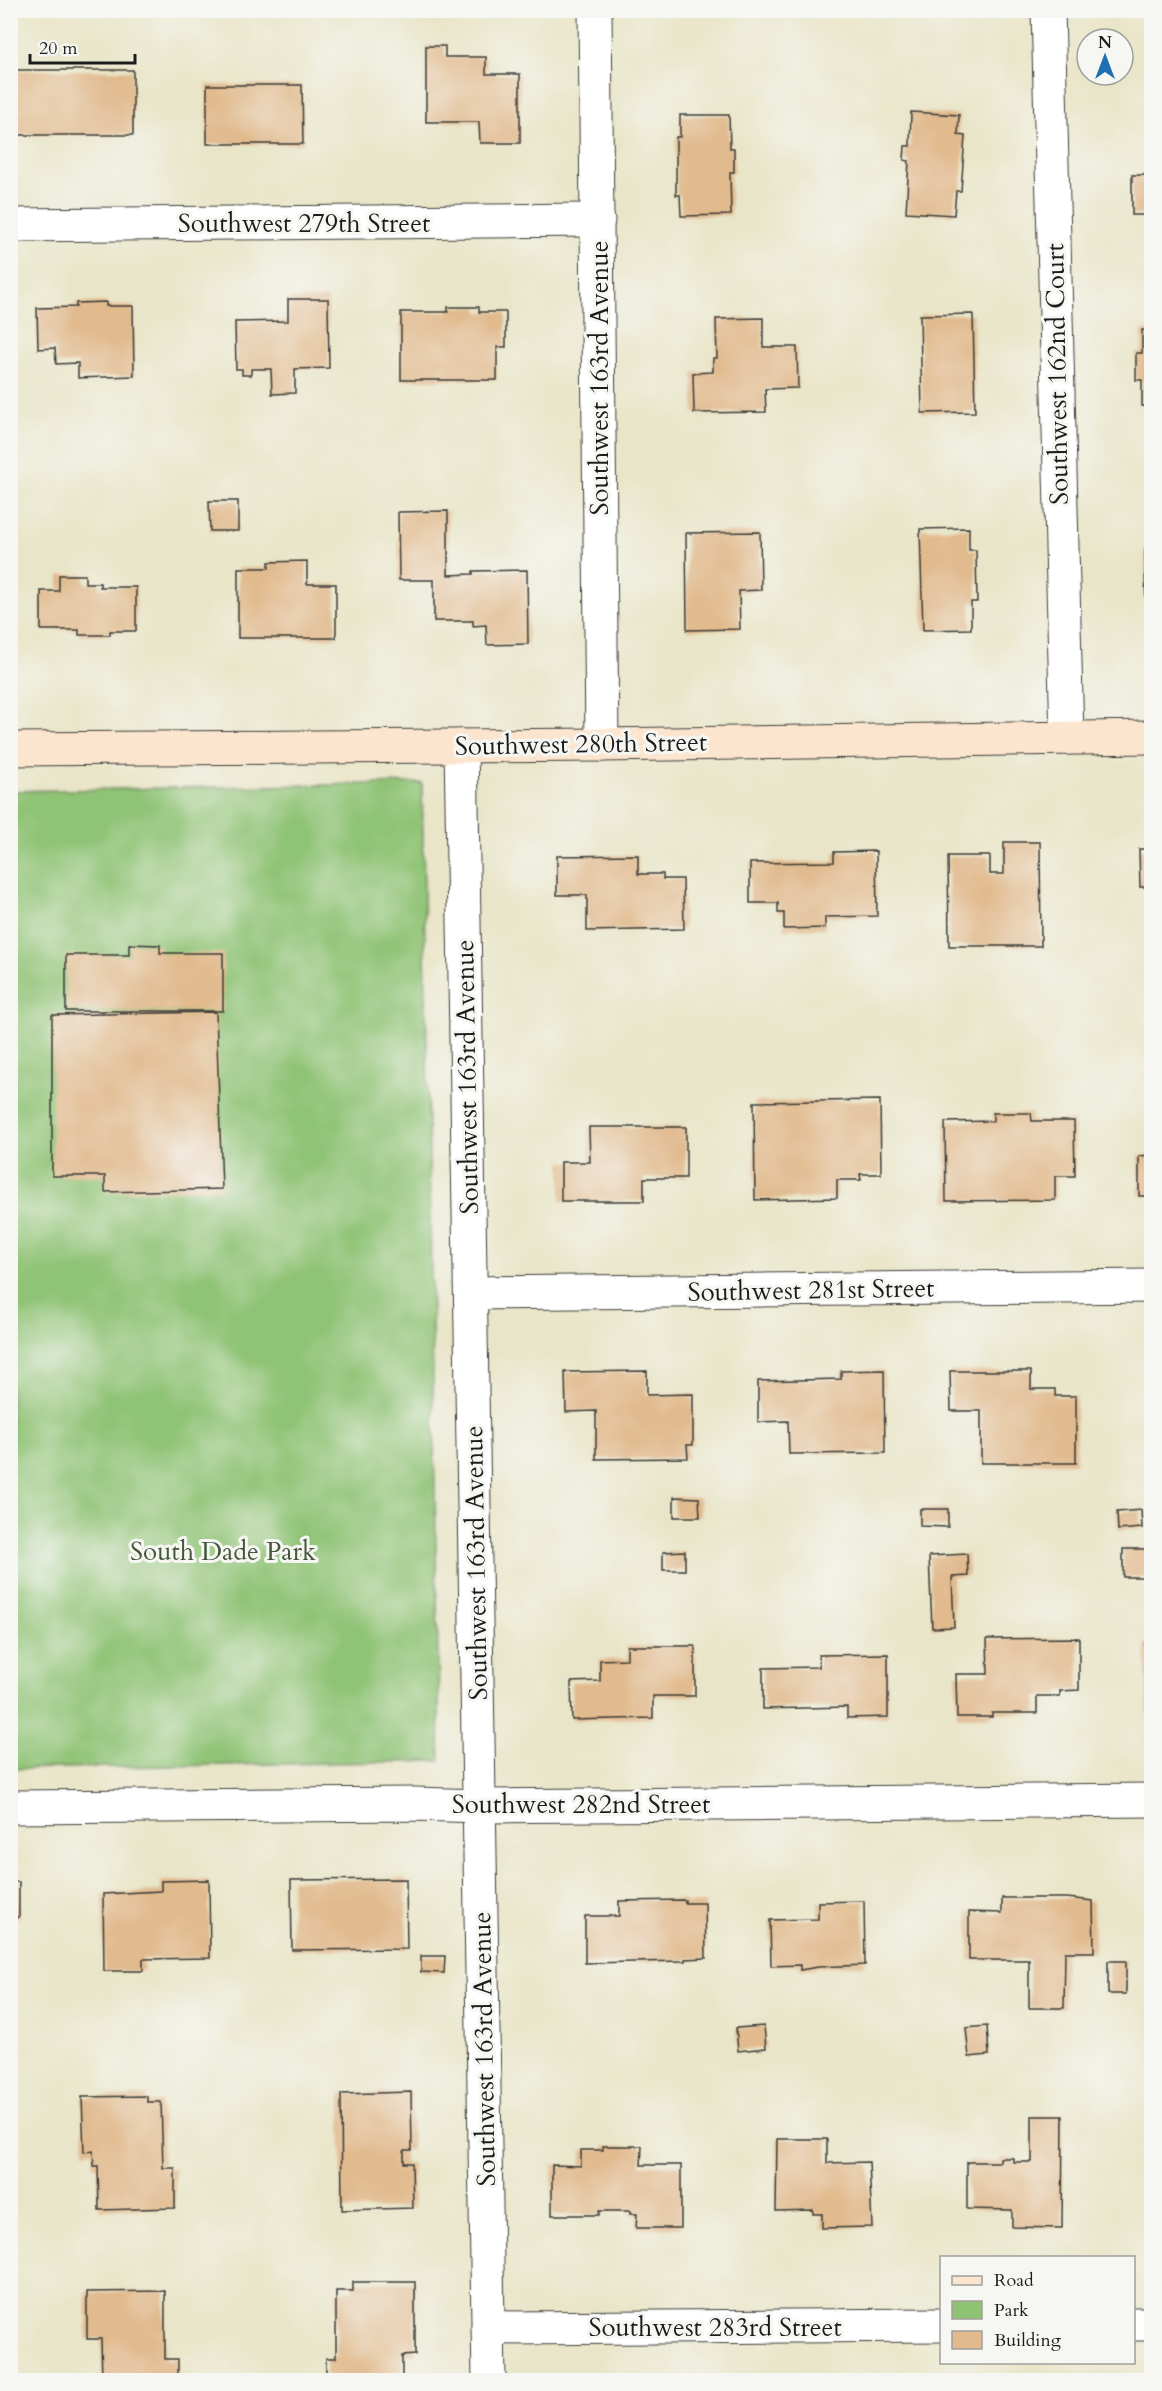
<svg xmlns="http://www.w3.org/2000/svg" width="1162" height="2391" viewBox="0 0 1162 2391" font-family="Cardo,serif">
<rect width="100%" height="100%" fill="#f6f6f2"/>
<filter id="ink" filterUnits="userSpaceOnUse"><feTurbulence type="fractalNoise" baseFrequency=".0167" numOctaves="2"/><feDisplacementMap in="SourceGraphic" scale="12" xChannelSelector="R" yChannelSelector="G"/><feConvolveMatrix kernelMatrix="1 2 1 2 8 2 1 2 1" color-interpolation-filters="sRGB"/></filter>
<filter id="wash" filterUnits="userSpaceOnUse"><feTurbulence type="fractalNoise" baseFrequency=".008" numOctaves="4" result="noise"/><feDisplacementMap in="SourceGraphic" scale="24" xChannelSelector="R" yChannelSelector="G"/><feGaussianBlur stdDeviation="1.35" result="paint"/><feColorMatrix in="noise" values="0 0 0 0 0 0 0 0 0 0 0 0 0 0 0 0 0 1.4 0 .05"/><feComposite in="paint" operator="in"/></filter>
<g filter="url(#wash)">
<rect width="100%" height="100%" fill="#e9e5c8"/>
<path fill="#8fc374" stroke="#567048" stroke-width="1.5" d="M 422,783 L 440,1761 L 11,1769 L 11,791 Z"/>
<g id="blocks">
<g fill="#e1ba8d">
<path d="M 426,46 L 445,46 L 445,57 L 486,57 L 486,74 L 520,74 L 520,143 L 480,143 L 479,122 L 426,122 Z"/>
<rect x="16" y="70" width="117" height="65"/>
<path d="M 207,85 L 302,85 L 303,144 L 207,144 Z"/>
<path d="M 911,112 L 959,115 L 958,135 L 965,136 L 961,191 L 956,191 L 954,215 L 906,212 L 909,161 L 904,160 L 905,146 L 910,146 Z"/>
<path d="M 680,115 L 729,115 L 730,148 L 734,148 L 734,172 L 730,172 L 731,215 L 681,216 L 680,195 L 676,195 L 676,137 L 680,137 Z"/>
<rect x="1132" y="175" width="20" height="40"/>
<path d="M 288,299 L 328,299 L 329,368 L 295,369 L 295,393 L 272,394 L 271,369 L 251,369 L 251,375 L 242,375 L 242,369 L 236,369 L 235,322 L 288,321 Z"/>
<path d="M 106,302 L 106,306 L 133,306 L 134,376 L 78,378 L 78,363 L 56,364 L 55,348 L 38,349 L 37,308 L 76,307 L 76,303 Z"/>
<path d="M 448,307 L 479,307 L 479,312 L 506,312 L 506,347 L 497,347 L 497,380 L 401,380 L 401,312 L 448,312 Z"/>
<path d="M 973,314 L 975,412 L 922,413 L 920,315 Z"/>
<path d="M 763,318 L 763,347 L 797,347 L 798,388 L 765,389 L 766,412 L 694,413 L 693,373 L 713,372 L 713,358 L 717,358 L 716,319 Z"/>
<path d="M 1142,330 L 1152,330 L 1152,406 L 1142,406 L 1142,380 L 1136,380 L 1136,353 L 1142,353 Z"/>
<path d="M 209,501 L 238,501 L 238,531 L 210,531 Z"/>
<path d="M 448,511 L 448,575 L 473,574 L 473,571 L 527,570 L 528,644 L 487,645 L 486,625 L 473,626 L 473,621 L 434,621 L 434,580 L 399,580 L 398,512 Z"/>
<path d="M 969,528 L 969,550 L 976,550 L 977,602 L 971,602 L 971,629 L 923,630 L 920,529 Z"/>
<path d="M 760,532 L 761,590 L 739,591 L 740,629 L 687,630 L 686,533 Z"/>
<path d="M 1152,548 L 1152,624 L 1146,624 L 1145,549 Z"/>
<path d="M 307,561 L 307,584 L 336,584 L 336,638 L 238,638 L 238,568 L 269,568 L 269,562 Z"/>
<path d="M 59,575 L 85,575 L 85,583 L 100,583 L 100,587 L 136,587 L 136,631 L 110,631 L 110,635 L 79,635 L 79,630 L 41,630 L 41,591 L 59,591 Z"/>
<path d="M 1004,842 L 1040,842 L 1041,946 L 949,946 L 948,856 L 990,856 L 990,874 L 1004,874 Z"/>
<path d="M 1139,849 L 1152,849 L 1152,887 L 1140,887 Z"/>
<path d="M 876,851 L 877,916 L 825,917 L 825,928 L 784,929 L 784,913 L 778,913 L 778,903 L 750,903 L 750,863 L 834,862 L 834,852 Z"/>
<path d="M 638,855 L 638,874 L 663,874 L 663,879 L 683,879 L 684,929 L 587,931 L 587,895 L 557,895 L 557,856 Z"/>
<path d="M 129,944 L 160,945 L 160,953 L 223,953 L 223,1011 L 66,1011 L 66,955 L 129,955 Z"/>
<path d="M 216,1012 L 222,1189 L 105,1192 L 105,1176 L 52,1176 L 52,1015 Z"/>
<path d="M 880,1100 L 881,1174 L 860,1174 L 861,1180 L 837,1180 L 837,1198 L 755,1200 L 754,1102 Z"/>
<path d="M 993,1113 L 1031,1113 L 1032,1121 L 1074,1121 L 1075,1176 L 1055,1176 L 1055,1200 L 946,1201 L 945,1122 L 993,1121 Z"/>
<path d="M 589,1127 L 686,1127 L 686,1178 L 644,1178 L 644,1201 L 561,1201 L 561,1162 L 590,1162 Z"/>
<path d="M 1152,1155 L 1152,1196 L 1139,1196 L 1139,1156 Z"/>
<path d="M 884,1370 L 885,1453 L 789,1454 L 788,1421 L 758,1422 L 758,1381 L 841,1379 L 841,1371 Z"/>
<path d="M 647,1371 L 647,1395 L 693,1394 L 693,1445 L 687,1445 L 688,1458 L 596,1459 L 596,1411 L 566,1412 L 565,1372 Z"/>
<path d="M 950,1371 L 1031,1371 L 1031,1389 L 1055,1389 L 1055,1396 L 1076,1396 L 1076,1463 L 981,1463 L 981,1411 L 951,1411 Z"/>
<path d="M 674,1497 L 699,1498 L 700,1517 L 674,1517 Z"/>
<path d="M 920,1509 L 948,1509 L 948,1527 L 920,1526 Z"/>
<path d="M 1141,1510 L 1142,1528 L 1118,1530 L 1117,1512 Z"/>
<rect x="1123" y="1549" width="29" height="28"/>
<path d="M 685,1551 L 685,1570 L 663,1570 L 663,1552 Z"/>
<path d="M 967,1554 L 968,1576 L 952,1577 L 954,1627 L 932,1628 L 929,1556 Z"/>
<path d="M 1079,1638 L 1079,1690 L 1060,1691 L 1060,1696 L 1037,1696 L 1037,1713 L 992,1713 L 992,1717 L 957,1717 L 956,1674 L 988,1674 L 987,1639 Z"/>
<path d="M 1152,1642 L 1152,1717 L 1148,1717 L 1145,1643 Z"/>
<path d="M 627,1646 L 695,1646 L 695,1696 L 653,1696 L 653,1718 L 572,1720 L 571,1682 L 600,1681 L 600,1660 L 627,1659 Z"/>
<path d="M 888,1654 L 888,1717 L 847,1718 L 847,1707 L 763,1709 L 763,1668 L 819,1667 L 819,1655 Z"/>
<path d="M 406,1879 L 407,1949 L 292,1950 L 291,1880 Z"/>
<path d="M 209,1880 L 210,1958 L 143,1959 L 143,1971 L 104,1971 L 103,1894 L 161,1891 L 161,1881 Z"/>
<path d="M 10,1882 L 19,1882 L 19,1917 L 10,1918 Z"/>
<path d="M 1002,1898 L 1067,1898 L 1093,1901 L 1094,1952 L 1065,1952 L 1064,2008 L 1029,2008 L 1029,1960 L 969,1960 L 969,1912 L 1002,1913 Z"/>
<path d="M 685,1900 L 685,1903 L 705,1903 L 706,1958 L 685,1959 L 685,1961 L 585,1963 L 585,1916 L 619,1916 L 619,1901 Z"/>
<path d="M 864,1901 L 865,1965 L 818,1967 L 800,1970 L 800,1965 L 771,1966 L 770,1920 L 818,1919 L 818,1902 Z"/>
<path d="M 421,1956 L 445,1956 L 444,1973 L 421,1972 Z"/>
<rect x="1108" y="1961" width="18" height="33"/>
<path d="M 764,2026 L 766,2048 L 738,2051 L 736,2028 Z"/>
<path d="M 987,2026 L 989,2055 L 969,2057 L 966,2028 Z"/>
<path d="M 411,2092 L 412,2150 L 404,2150 L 404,2163 L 412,2163 L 413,2208 L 342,2210 L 341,2094 Z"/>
<path d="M 147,2096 L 147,2102 L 161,2102 L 163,2168 L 175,2168 L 175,2208 L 99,2210 L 98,2166 L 94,2166 L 93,2151 L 84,2152 L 82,2097 Z"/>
<path d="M 1032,2116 L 1063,2116 L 1062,2228 L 1012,2227 L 1012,2210 L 967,2209 L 967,2162 L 1000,2162 L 1000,2158 L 1013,2158 L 1013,2162 L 1032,2162 Z"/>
<path d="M 777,2139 L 827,2139 L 827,2163 L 869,2162 L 872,2227 L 822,2228 L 822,2214 L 813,2214 L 813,2210 L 776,2211 Z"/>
<path d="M 603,2146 L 642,2146 L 641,2165 L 681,2165 L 681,2228 L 636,2228 L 637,2214 L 630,2214 L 630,2211 L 599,2211 L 599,2215 L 552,2215 L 552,2165 L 581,2166 L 581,2150 L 603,2150 Z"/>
<path d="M 353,2282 L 415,2282 L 415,2355 L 402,2356 L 402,2380 L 326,2380 L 326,2358 L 336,2358 L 336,2291 L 353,2291 Z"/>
<path d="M 165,2291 L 165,2359 L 178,2359 L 178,2380 L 102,2380 L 101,2339 L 87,2339 L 87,2292 Z"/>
</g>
</g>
</g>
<g filter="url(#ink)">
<use href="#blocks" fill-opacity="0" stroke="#3b3a36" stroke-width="1.5"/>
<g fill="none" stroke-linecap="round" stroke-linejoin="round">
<g stroke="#3b3a36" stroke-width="35">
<g id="street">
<path d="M 595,10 L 602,745"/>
<path d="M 1048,10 L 1067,738"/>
<path d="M 10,225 L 598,220"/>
<path d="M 461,746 L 489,2380"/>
<path d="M 471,1293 L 1152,1286"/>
<path d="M 10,1807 L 415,1804 L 481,1806 L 1152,1800"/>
<path d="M 1134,2324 L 1152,2324"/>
<path d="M 488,2328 L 942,2325"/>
</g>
</g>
<g stroke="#3b3a36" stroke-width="35">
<path id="secondary" d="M 10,749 L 602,745 L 1152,737"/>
</g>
<use href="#street" stroke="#fff" stroke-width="33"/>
<use href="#secondary" stroke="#fbe5cf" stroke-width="33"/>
</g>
</g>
<g text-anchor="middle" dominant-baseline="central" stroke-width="6" stroke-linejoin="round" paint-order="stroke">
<g font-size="26" fill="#1c1c1c" stroke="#f6f6f2">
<text x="304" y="223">Southwest 279th Street</text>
<text transform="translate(1057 374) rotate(-91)">Southwest 162nd Court</text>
<text transform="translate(599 378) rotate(-90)">Southwest 163rd Avenue</text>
<text transform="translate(581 744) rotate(-1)">Southwest 280th Street</text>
<text transform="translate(467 1077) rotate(-91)">Southwest 163rd Avenue</text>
<text transform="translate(811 1290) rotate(-1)">Southwest 281st Street</text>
<text transform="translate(476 1563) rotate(-91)">Southwest 163rd Avenue</text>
<text x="581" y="1804">Southwest 282nd Street</text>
<text transform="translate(484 2049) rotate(-91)">Southwest 163rd Avenue</text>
<text x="715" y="2327">Southwest 283rd Street</text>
</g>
<g font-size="26" fill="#44563b" stroke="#f6f6f2">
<text x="223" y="1551">South Dade Park</text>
</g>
</g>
<rect width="1162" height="2391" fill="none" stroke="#f6f6f2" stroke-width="36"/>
<rect x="940" y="2256" width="195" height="108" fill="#f6f6f2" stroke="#9f9f9c" stroke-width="1.5"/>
<rect x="952" y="2276" width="30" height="9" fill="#fbe5cf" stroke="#9f9f9c" stroke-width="1.5"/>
<text x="994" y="2286" font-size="18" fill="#1c1c1c">Road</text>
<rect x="952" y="2301" width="30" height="18" fill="#8fc374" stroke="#9f9f9c" stroke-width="1.5"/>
<text x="994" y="2316" font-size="18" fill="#1c1c1c">Park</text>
<rect x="952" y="2331" width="30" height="18" fill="#e1ba8d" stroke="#9f9f9c" stroke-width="1.5"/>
<text x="994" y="2346" font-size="18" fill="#1c1c1c">Building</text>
<g transform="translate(1105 57)"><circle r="28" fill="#f6f6f2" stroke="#9f9f9c" stroke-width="1.5"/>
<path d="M0-4.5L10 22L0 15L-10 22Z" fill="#1f6fb2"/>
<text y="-9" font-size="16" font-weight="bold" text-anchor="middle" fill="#1c1c1c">N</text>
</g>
<path d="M30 54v9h105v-9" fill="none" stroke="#1c1c1c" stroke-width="3"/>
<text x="39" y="54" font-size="18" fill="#1c1c1c" stroke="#f6f6f2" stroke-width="4.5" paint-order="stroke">20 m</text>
</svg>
